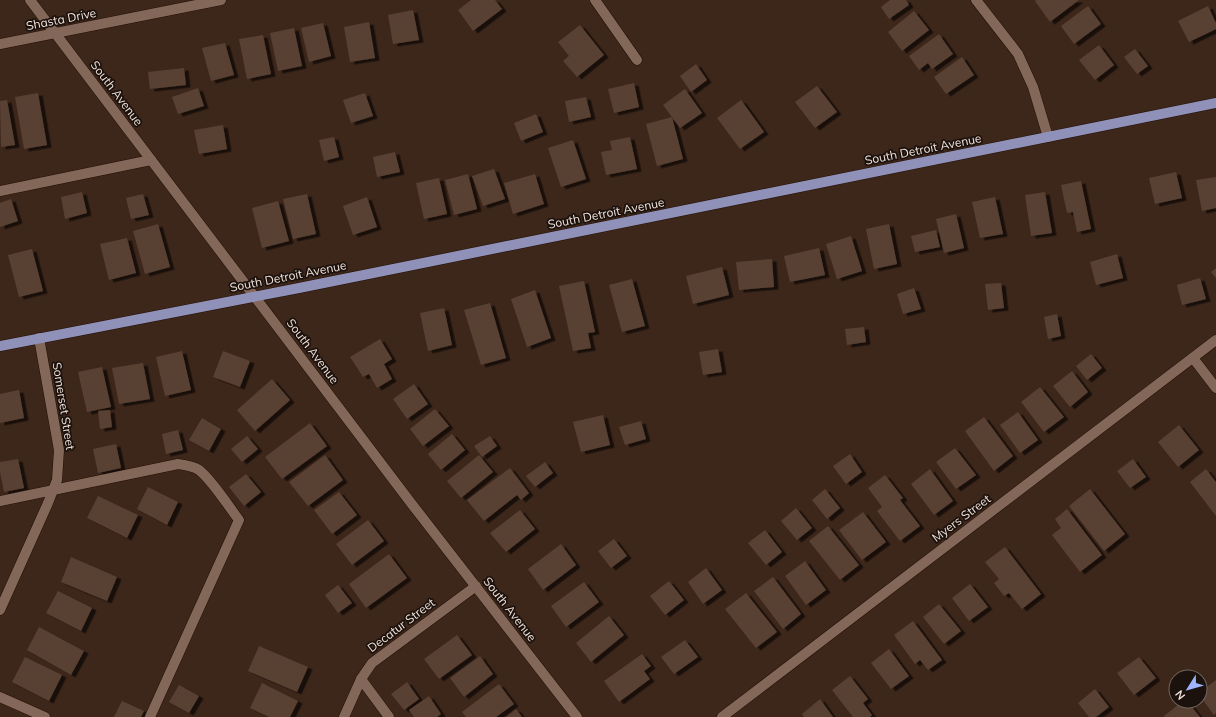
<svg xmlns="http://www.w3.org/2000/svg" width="1216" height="717" viewBox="0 0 1216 717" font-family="Mulish,sans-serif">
<defs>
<filter id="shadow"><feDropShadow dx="4.5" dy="2.5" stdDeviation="0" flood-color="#0009"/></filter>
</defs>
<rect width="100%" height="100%" fill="#3d261a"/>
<g fill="#594033" filter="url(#shadow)">
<path d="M 471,0 L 495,0 L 502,9 L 473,31 L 458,10 Z"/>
<path d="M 890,0 L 906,0 L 909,5 L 889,19 L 881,7 Z"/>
<path d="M 1036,0 L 1079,0 L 1050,22 L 1035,1 Z"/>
<path d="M 1088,6 L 1101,24 L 1074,44 L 1061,26 Z"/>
<path d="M 1208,6 L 1216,23 L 1216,29 L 1189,42 L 1178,21 Z"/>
<path d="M 413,10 L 419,40 L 393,44 L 388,15 Z"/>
<path d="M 914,11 L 929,30 L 902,51 L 888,32 Z"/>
<path d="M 369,22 L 375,58 L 350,62 L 344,27 Z"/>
<path d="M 323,23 L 331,56 L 309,62 L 301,28 Z"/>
<path d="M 580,25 L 604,55 L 577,77 L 563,61 L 569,56 L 558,42 Z"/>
<path d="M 294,28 L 302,66 L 278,71 L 270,33 Z"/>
<path d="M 939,34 L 953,54 L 932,69 L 928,63 L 919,70 L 909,56 Z"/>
<path d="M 263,35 L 271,74 L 247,79 L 239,39 Z"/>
<path d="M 225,43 L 234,75 L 211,81 L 202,48 Z"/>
<path d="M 1099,45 L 1114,65 L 1095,80 L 1079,60 Z"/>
<path d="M 1135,49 L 1148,66 L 1137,74 L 1124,57 Z"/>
<path d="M 962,57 L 974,75 L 946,94 L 934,77 Z"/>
<path d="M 696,64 L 707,80 L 691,92 L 680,76 Z"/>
<path d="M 184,68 L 186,85 L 150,89 L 148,72 Z"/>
<path d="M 634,83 L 639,107 L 614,113 L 608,89 Z"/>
<path d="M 817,86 L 837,112 L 815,128 L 795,102 Z"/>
<path d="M 198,88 L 204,106 L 178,114 L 172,97 Z"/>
<path d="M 685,89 L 702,113 L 680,128 L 663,105 Z"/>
<path d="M 38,93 L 47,145 L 24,149 L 15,97 Z"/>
<path d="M 365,93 L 373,116 L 351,123 L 343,100 Z"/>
<path d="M 586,97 L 591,117 L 569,122 L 565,101 Z"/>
<path d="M 7,100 L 15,145 L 1,147 L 0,101 Z"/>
<path d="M 741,100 L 764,132 L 740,149 L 717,118 Z"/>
<path d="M 536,114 L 543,132 L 521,141 L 514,123 Z"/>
<path d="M 672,117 L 683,159 L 657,166 L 646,124 Z"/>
<path d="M 223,125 L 227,149 L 199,154 L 194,130 Z"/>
<path d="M 334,137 L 339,157 L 324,161 L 319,140 Z"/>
<path d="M 630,137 L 637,169 L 606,175 L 601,152 L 612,150 L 610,141 Z"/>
<path d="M 573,140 L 586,179 L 561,187 L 548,148 Z"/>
<path d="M 395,152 L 400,172 L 377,177 L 373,157 Z"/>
<path d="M 494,169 L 505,199 L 483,206 L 472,176 Z"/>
<path d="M 1176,172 L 1182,198 L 1155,204 L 1149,178 Z"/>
<path d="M 468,174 L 477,209 L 454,215 L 445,180 Z"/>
<path d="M 535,174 L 544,204 L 513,214 L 504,183 Z"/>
<path d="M 1216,177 L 1216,208 L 1202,211 L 1196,180 Z"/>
<path d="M 439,178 L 447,214 L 424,219 L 416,183 Z"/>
<path d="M 1081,181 L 1091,229 L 1077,232 L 1073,212 L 1067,213 L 1061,185 Z"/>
<path d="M 82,192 L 87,213 L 65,219 L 61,197 Z"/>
<path d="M 1045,192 L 1052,233 L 1031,236 L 1025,195 Z"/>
<path d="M 143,194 L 149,215 L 131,219 L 126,198 Z"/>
<path d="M 307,194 L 316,234 L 293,239 L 283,199 Z"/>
<path d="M 367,197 L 377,227 L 353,235 L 343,206 Z"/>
<path d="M 995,197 L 1003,234 L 980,238 L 972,202 Z"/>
<path d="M 11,199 L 18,221 L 0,227 L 0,203 Z"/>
<path d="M 278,201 L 289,241 L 262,248 L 252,208 Z"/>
<path d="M 956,214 L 964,248 L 944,253 L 936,219 Z"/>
<path d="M 158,224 L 170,267 L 145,274 L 133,231 Z"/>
<path d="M 889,224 L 897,264 L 874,269 L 866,229 Z"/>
<path d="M 936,230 L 940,247 L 915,252 L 911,236 Z"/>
<path d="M 851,236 L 862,271 L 837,279 L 826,244 Z"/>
<path d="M 127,238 L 136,273 L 109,280 L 100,244 Z"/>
<path d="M 819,248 L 825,275 L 790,282 L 784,256 Z"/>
<path d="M 32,249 L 43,291 L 19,297 L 8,255 Z"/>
<path d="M 1117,254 L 1123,278 L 1096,285 L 1090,262 Z"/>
<path d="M 772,259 L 774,287 L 739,290 L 736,262 Z"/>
<path d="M 722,267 L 729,295 L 693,304 L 686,276 Z"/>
<path d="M 1216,268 L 1216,278 L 1211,272 Z"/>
<path d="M 1200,278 L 1206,299 L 1182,305 L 1177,285 Z"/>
<path d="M 632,279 L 645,326 L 622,332 L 609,285 Z"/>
<path d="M 584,281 L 595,332 L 588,333 L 591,348 L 573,351 L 559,286 Z"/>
<path d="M 1001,283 L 1004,308 L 988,310 L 985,284 Z"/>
<path d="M 914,288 L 921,309 L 903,314 L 897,294 Z"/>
<path d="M 535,290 L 551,338 L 527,347 L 511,299 Z"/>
<path d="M 490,303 L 506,358 L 481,365 L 464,310 Z"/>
<path d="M 444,308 L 452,345 L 428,351 L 420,313 Z"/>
<path d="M 1057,314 L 1061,336 L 1048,339 L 1044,317 Z"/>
<path d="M 864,327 L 866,342 L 847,345 L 845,329 Z"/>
<path d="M 380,339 L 392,359 L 384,364 L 392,379 L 377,388 L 369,374 L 363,377 L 350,357 Z"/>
<path d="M 718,349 L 722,372 L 703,375 L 699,352 Z"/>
<path d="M 182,351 L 191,390 L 165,396 L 156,357 Z"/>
<path d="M 223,351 L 250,361 L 240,387 L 213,377 Z"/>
<path d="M 1091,354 L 1102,368 L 1087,380 L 1076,366 Z"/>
<path d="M 143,363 L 150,399 L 119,404 L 112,368 Z"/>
<path d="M 102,367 L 111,407 L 87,412 L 78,372 Z"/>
<path d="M 1072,371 L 1088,392 L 1070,407 L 1053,386 Z"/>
<path d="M 272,379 L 290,400 L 255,431 L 237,410 Z"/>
<path d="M 414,384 L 428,404 L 407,419 L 393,399 Z"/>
<path d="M 1040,387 L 1064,417 L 1044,432 L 1021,402 Z"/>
<path d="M 19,390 L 24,418 L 0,423 L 0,394 Z"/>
<path d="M 435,409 L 449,426 L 423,446 L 410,429 Z"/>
<path d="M 110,410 L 112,427 L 100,429 L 98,411 Z"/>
<path d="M 1018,412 L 1038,440 L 1020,453 L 1000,425 Z"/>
<path d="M 603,415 L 610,445 L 581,452 L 573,422 Z"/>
<path d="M 984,417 L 1013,456 L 994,471 L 965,431 Z"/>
<path d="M 202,418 L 221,429 L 209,451 L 189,440 Z"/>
<path d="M 641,421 L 646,439 L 625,445 L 619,427 Z"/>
<path d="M 310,423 L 327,446 L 282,479 L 265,457 Z"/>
<path d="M 1179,425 L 1199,450 L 1178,467 L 1158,442 Z"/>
<path d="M 178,430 L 183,450 L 166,454 L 162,434 Z"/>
<path d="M 452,434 L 465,450 L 441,470 L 428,454 Z"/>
<path d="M 247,436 L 258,449 L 242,462 L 231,449 Z"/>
<path d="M 490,436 L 497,446 L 482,457 L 474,446 Z"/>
<path d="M 116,444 L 121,468 L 98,473 L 93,449 Z"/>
<path d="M 955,448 L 976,475 L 956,489 L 936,462 Z"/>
<path d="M 850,454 L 862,472 L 846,484 L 833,466 Z"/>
<path d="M 325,455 L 343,480 L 308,506 L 289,482 Z"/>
<path d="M 479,455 L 493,472 L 461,498 L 447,481 Z"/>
<path d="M 18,459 L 24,488 L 4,492 L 0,472 L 0,462 Z"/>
<path d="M 1133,459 L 1146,477 L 1130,488 L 1117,471 Z"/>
<path d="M 545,462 L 553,473 L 535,487 L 526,476 Z"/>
<path d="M 510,468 L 529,493 L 521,500 L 517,495 L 484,521 L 467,500 Z"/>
<path d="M 930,469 L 953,501 L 934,515 L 911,484 Z"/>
<path d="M 1206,469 L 1216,482 L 1216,516 L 1190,482 Z"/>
<path d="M 246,474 L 261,492 L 244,506 L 229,487 Z"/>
<path d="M 885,475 L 903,498 L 900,500 L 920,526 L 900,541 L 877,511 L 882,507 L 868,488 Z"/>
<path d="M 148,487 L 178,502 L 167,525 L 137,509 Z"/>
<path d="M 825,489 L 840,508 L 827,519 L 812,500 Z"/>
<path d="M 1090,489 L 1125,534 L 1104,551 L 1069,506 Z"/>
<path d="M 339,492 L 357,515 L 332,534 L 314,510 Z"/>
<path d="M 98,496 L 138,515 L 127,538 L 87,518 Z"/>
<path d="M 796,508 L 812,528 L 797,540 L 781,521 Z"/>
<path d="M 1067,509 L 1102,555 L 1080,572 L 1052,535 L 1061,528 L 1055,519 Z"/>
<path d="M 520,510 L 535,529 L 506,552 L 490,533 Z"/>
<path d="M 863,512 L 886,542 L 862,560 L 839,530 Z"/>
<path d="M 368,520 L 384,541 L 352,565 L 336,544 Z"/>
<path d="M 828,526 L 859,565 L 840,580 L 809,541 Z"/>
<path d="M 765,530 L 782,552 L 766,565 L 748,543 Z"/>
<path d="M 614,539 L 627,556 L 611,568 L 598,551 Z"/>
<path d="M 561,544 L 576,565 L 543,590 L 528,569 Z"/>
<path d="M 1005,547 L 1041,594 L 1022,609 L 1009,593 L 1004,596 L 994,583 L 999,579 L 985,562 Z"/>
<path d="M 389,554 L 407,578 L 366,608 L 349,584 Z"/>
<path d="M 71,557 L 117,577 L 107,601 L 61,582 Z"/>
<path d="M 805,561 L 826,590 L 806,605 L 785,576 Z"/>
<path d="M 706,568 L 722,590 L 703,604 L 688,582 Z"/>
<path d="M 773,577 L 801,614 L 783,629 L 754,591 Z"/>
<path d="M 669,581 L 684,600 L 665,615 L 650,596 Z"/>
<path d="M 584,582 L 599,602 L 566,627 L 551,606 Z"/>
<path d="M 970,584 L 988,607 L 969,621 L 952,598 Z"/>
<path d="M 338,585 L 352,603 L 338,613 L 325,595 Z"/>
<path d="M 58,591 L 92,608 L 81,631 L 46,613 Z"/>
<path d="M 746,593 L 777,632 L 756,648 L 725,609 Z"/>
<path d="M 939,604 L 961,631 L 944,644 L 923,617 Z"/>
<path d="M 609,616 L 624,635 L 591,662 L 576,643 Z"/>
<path d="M 913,621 L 942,660 L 928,670 L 920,660 L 915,664 L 894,635 Z"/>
<path d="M 39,627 L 84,651 L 71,675 L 27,650 Z"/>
<path d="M 457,635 L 472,655 L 439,679 L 424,659 Z"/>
<path d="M 685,640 L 698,657 L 674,674 L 661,657 Z"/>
<path d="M 259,646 L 308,667 L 297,692 L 248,671 Z"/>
<path d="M 889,649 L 909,676 L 891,689 L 871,663 Z"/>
<path d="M 642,654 L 651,666 L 644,671 L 650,679 L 619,702 L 604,681 Z"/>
<path d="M 480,656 L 493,674 L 464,697 L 450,678 Z"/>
<path d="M 25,657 L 62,675 L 49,701 L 12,682 Z"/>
<path d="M 1139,657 L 1156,678 L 1134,695 L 1117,673 Z"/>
<path d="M 850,676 L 868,699 L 863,703 L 872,715 L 870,717 L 853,717 L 832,690 Z"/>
<path d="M 1216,680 L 1216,713 L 1214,715 L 1200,696 L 1200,692 Z"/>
<path d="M 407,682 L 419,699 L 404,710 L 391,694 Z"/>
<path d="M 262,683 L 298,701 L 290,717 L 269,717 L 250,708 Z"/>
<path d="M 499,684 L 514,704 L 496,717 L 466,717 L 462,712 Z"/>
<path d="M 179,685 L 199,696 L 189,713 L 169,702 Z"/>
<path d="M 1095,689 L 1109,707 L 1096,717 L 1089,717 L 1078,703 Z"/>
<path d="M 429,696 L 441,714 L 437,717 L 414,717 L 409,710 Z"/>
<path d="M 820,699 L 833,717 L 804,717 L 802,714 Z"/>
<path d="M 122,701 L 144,711 L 141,717 L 114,717 Z"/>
<path d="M 1183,701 L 1187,701 L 1200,717 L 1165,717 L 1164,716 Z"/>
<path d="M 516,709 L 522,717 L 506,717 Z"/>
</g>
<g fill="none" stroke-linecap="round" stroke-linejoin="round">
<g stroke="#230f04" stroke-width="11">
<g id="service">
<path d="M 0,191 L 151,160"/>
<path d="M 0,501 L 178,464 C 186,465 193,466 199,470 C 213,481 228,506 239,520 L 150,717"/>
<path d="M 361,679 L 389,717"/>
<path d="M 0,697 L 45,717"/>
</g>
</g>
<g stroke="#230f04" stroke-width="11">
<g id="minor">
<path d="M 595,0 L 637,60"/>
<path d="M 976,0 L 1018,54 L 1033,87 L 1048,137"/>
<path d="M 0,44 L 221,0"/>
<path d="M 1193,358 L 1216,388"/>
<path d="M 0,610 L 48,503 L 57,480 L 59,450 L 39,338"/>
<path d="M 344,717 L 361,679 L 372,663 L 476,586"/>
<path d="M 722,717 L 1216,340"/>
</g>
</g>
<g stroke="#230f04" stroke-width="11">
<path id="tertiary" d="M 30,0 L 411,503 L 577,717"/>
</g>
<g stroke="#230f04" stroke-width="11">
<path id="primary" d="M 0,346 L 299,288 L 1216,103"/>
</g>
<use href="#service" stroke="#83685a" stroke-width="10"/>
<use href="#minor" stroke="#83685a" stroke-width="10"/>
<use href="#tertiary" stroke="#83685a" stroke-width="10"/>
<use href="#primary" stroke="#8f91b8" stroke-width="10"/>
</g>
<g text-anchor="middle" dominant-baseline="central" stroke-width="3.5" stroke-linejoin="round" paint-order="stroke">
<g font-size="12" fill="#f2e3db" stroke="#1c120d">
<text transform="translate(61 19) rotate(-11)">Shasta Drive</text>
<text transform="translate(117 93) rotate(53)">South Avenue</text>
<text transform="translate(923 149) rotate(-11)">South Detroit Avenue</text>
<text transform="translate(606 213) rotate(-11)">South Detroit Avenue</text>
<text transform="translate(288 276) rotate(-11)">South Detroit Avenue</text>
<text transform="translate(313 351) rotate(53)">South Avenue</text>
<text transform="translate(64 406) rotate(81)">Somerset Street</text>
<text transform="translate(961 518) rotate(-37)">Myers Street</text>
<text transform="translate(510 609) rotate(52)">South Avenue</text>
<text transform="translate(401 625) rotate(-37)">Decatur Street</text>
</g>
</g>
<g transform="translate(1188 689) rotate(233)"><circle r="19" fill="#1c120d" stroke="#72665f"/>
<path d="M0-3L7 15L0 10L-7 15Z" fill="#9eb4fd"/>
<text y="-6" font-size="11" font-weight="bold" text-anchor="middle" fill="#f2e3db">N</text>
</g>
</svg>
